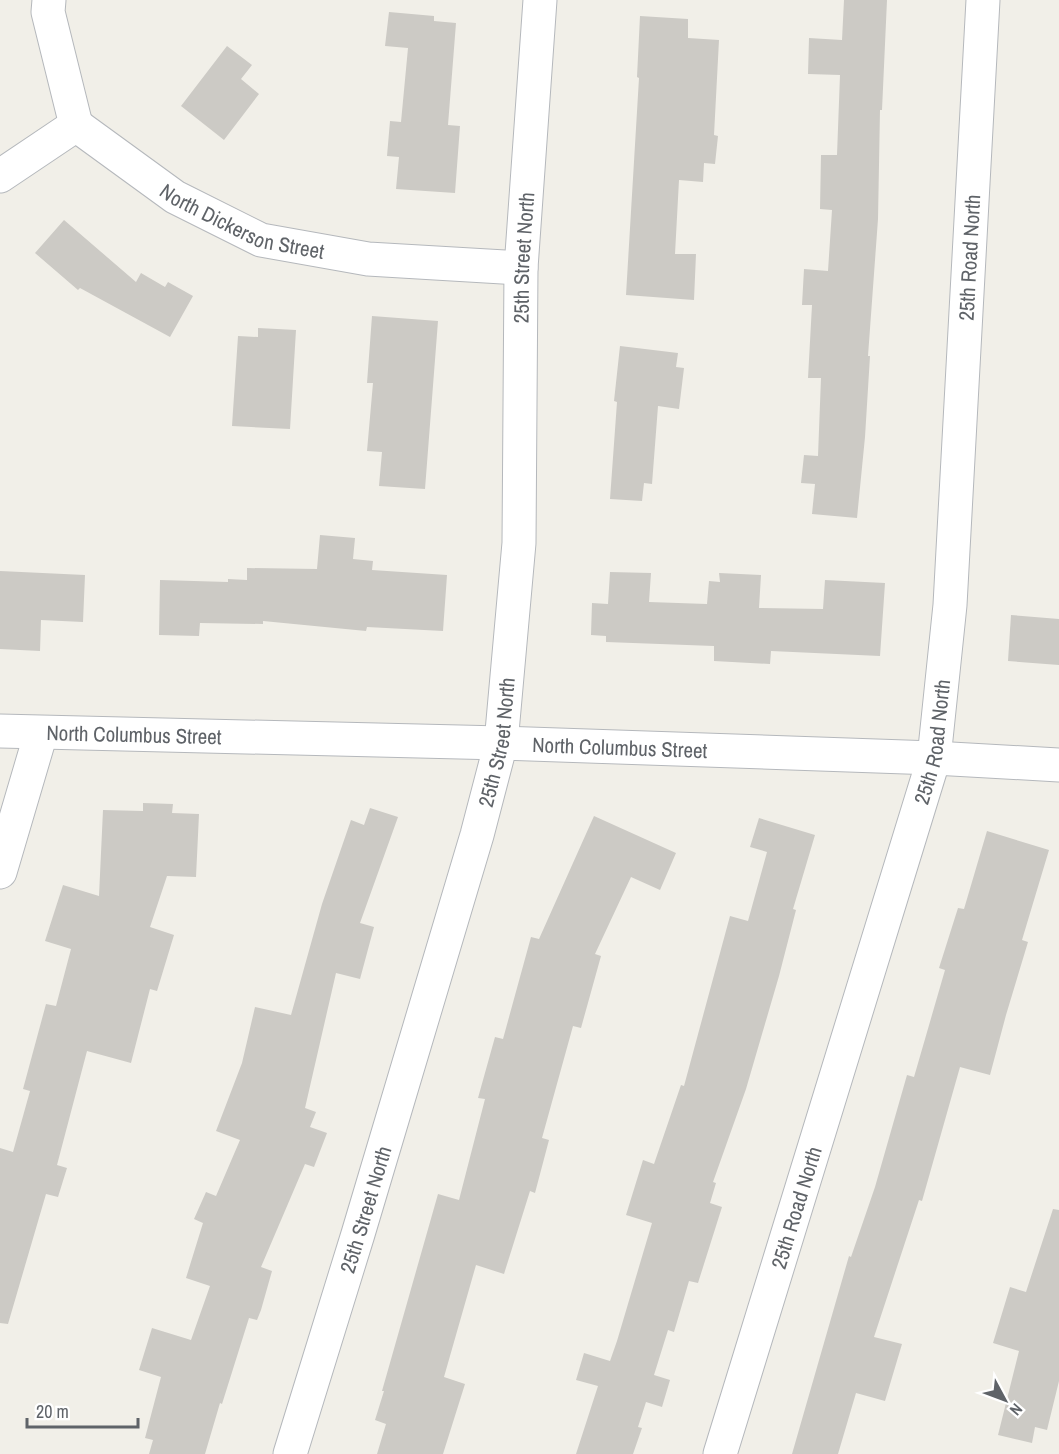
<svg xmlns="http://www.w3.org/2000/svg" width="1059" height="1454" viewBox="0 0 1059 1454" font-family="'Archivo Narrow',sans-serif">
<rect width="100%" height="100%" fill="#f1efe8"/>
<g fill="#cccac5">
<path d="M 844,0 L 887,0 L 882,110 L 880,110 L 878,219 L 868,356 L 870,356 L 865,437 L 857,518 L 812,514 L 815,484 L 801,483 L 804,455 L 818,456 L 821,378 L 808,378 L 812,305 L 802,305 L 804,269 L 828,271 L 832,210 L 820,209 L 821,155 L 837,155 L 840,75 L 808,74 L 809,38 L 842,40 Z"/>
<path d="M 389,12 L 434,16 L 434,21 L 456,23 L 448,125 L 460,126 L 455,193 L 396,189 L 399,157 L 387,156 L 390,121 L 401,122 L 408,48 L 385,46 Z"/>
<path d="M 640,16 L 688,19 L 688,38 L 719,40 L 714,135 L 718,136 L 715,164 L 704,163 L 703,182 L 679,180 L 675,254 L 696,254 L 694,300 L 626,295 L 639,78 L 637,77 Z"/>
<path d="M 227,46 L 252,65 L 241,79 L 259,94 L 224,140 L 181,106 Z"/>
<path d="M 64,220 L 136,282 L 141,273 L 165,287 L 168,282 L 193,296 L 170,337 L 80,288 L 78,290 L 35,253 Z"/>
<path d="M 372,316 L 438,321 L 425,489 L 379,486 L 382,452 L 367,451 L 373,383 L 367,383 Z"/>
<path d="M 258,328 L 296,330 L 290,429 L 232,426 L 238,336 L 258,337 Z"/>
<path d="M 620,346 L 678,353 L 676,367 L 684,368 L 679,409 L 658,406 L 652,484 L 644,483 L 642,501 L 610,499 L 617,402 L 614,401 Z"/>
<path d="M 320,535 L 355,538 L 353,559 L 373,561 L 372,570 L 447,575 L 443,631 L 367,627 L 366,631 L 263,621 L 263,624 L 200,623 L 199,636 L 159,635 L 160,580 L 228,582 L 228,579 L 247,580 L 247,568 L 317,569 Z"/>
<path d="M 0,571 L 85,575 L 83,622 L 41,620 L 40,651 L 0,649 Z"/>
<path d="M 610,572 L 651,573 L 649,602 L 707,604 L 709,581 L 720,582 L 719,573 L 761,575 L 759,608 L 823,609 L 825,580 L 885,583 L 880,656 L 771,651 L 770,664 L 714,661 L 714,646 L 606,642 L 606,636 L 591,635 L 592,603 L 608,604 Z"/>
<path d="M 1011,615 L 1059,619 L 1059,665 L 1008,661 Z"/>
<path d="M 143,803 L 173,804 L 172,813 L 199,814 L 196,877 L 167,876 L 150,927 L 174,935 L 157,991 L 150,989 L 131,1063 L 87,1051 L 57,1165 L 67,1168 L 58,1197 L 46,1194 L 8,1324 L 0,1323 L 0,1148 L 13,1152 L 30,1091 L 23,1089 L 46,1004 L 56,1006 L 71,949 L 45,941 L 63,885 L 99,896 L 103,810 L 143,811 Z"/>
<path d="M 370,808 L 398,817 L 360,923 L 374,927 L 360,979 L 336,973 L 305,1108 L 316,1112 L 310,1127 L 327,1133 L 314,1167 L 305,1164 L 261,1267 L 272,1271 L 261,1310 L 257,1320 L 249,1318 L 222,1404 L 220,1403 L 205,1454 L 149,1454 L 153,1440 L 145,1438 L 161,1377 L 139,1370 L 152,1328 L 191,1340 L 210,1286 L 186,1278 L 203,1223 L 194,1219 L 206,1192 L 216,1196 L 240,1140 L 216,1131 L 242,1063 L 255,1007 L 291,1015 L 322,904 L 351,820 L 364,825 Z"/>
<path d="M 594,816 L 676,853 L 660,890 L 631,877 L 595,954 L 601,956 L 581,1028 L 573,1026 L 542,1138 L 549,1140 L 535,1193 L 530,1191 L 504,1274 L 476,1265 L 444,1377 L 465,1384 L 443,1454 L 377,1454 L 386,1424 L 375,1420 L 384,1391 L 382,1391 L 438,1194 L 459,1200 L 485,1099 L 478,1098 L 495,1037 L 503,1039 L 531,937 L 539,939 Z"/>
<path d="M 759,818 L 815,835 L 793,909 L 796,910 L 779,976 L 746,1089 L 713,1182 L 716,1183 L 710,1203 L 722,1207 L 698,1283 L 689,1281 L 674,1332 L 668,1330 L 654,1375 L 670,1380 L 662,1407 L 646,1402 L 638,1427 L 642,1428 L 633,1454 L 576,1454 L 598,1386 L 576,1380 L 584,1353 L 610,1361 L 617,1341 L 652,1223 L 626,1215 L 643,1160 L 654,1164 L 681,1085 L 684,1086 L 730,916 L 748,921 L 767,852 L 750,847 Z"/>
<path d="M 987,831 L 1049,850 L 1022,940 L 1028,942 L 1006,1015 L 990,1075 L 960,1067 L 922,1201 L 919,1200 L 874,1337 L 902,1344 L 885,1401 L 856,1393 L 838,1454 L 792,1454 L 849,1256 L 851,1257 L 875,1187 L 907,1075 L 914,1077 L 945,970 L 939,968 L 958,908 L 964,909 Z"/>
<path d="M 1053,1209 L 1059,1210 L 1059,1381 L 1047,1430 L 1035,1427 L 1032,1443 L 998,1435 L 1019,1351 L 993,1343 L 1010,1287 L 1026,1292 Z"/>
</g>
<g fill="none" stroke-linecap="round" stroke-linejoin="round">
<g stroke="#b5b8bc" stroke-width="35">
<g id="minor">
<path d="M 49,0 L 48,12 L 76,125"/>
<path id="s1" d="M 76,125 L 175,197 L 261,240 L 368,259 L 521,268"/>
<path d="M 0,176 L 76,125"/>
<path id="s2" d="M 0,731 L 501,743 L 934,758 L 1059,765"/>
<path d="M 0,872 L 41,733"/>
<path id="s3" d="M 290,1454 L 358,1234 L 477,835 L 501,743 L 519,543 L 521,268 L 540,0"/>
<path id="s4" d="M 720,1454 L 934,758 L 950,605 L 983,0"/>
</g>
</g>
<use href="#minor" stroke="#fff" stroke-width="33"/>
</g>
<g text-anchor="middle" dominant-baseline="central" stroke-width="4.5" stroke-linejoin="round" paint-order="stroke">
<g font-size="21" fill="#5f6368" stroke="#fff">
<text stroke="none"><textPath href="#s1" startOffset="195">North Dickerson Street</textPath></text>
<text stroke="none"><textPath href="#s3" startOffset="1228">25th Street North</textPath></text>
<text stroke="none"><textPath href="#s4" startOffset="1230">25th Road North</textPath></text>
<text stroke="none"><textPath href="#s2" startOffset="134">North Columbus Street</textPath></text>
<text stroke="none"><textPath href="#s3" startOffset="742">25th Street North</textPath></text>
<text stroke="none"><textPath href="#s4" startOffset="744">25th Road North</textPath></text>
<text stroke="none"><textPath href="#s2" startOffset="620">North Columbus Street</textPath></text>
<text stroke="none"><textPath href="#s4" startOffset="258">25th Road North</textPath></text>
<text stroke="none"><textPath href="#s3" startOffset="256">25th Street North</textPath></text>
</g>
</g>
<g transform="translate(1005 1400) rotate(131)" stroke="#ffffff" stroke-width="4.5" paint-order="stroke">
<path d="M0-4.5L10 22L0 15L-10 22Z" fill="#5f6368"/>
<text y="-9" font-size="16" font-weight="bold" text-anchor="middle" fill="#5f6368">N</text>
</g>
<path d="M27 1418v9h111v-9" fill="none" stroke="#5f6368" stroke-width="3"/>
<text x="36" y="1418" font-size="18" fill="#5f6368" stroke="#ffffff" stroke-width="4.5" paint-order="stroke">20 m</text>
</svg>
